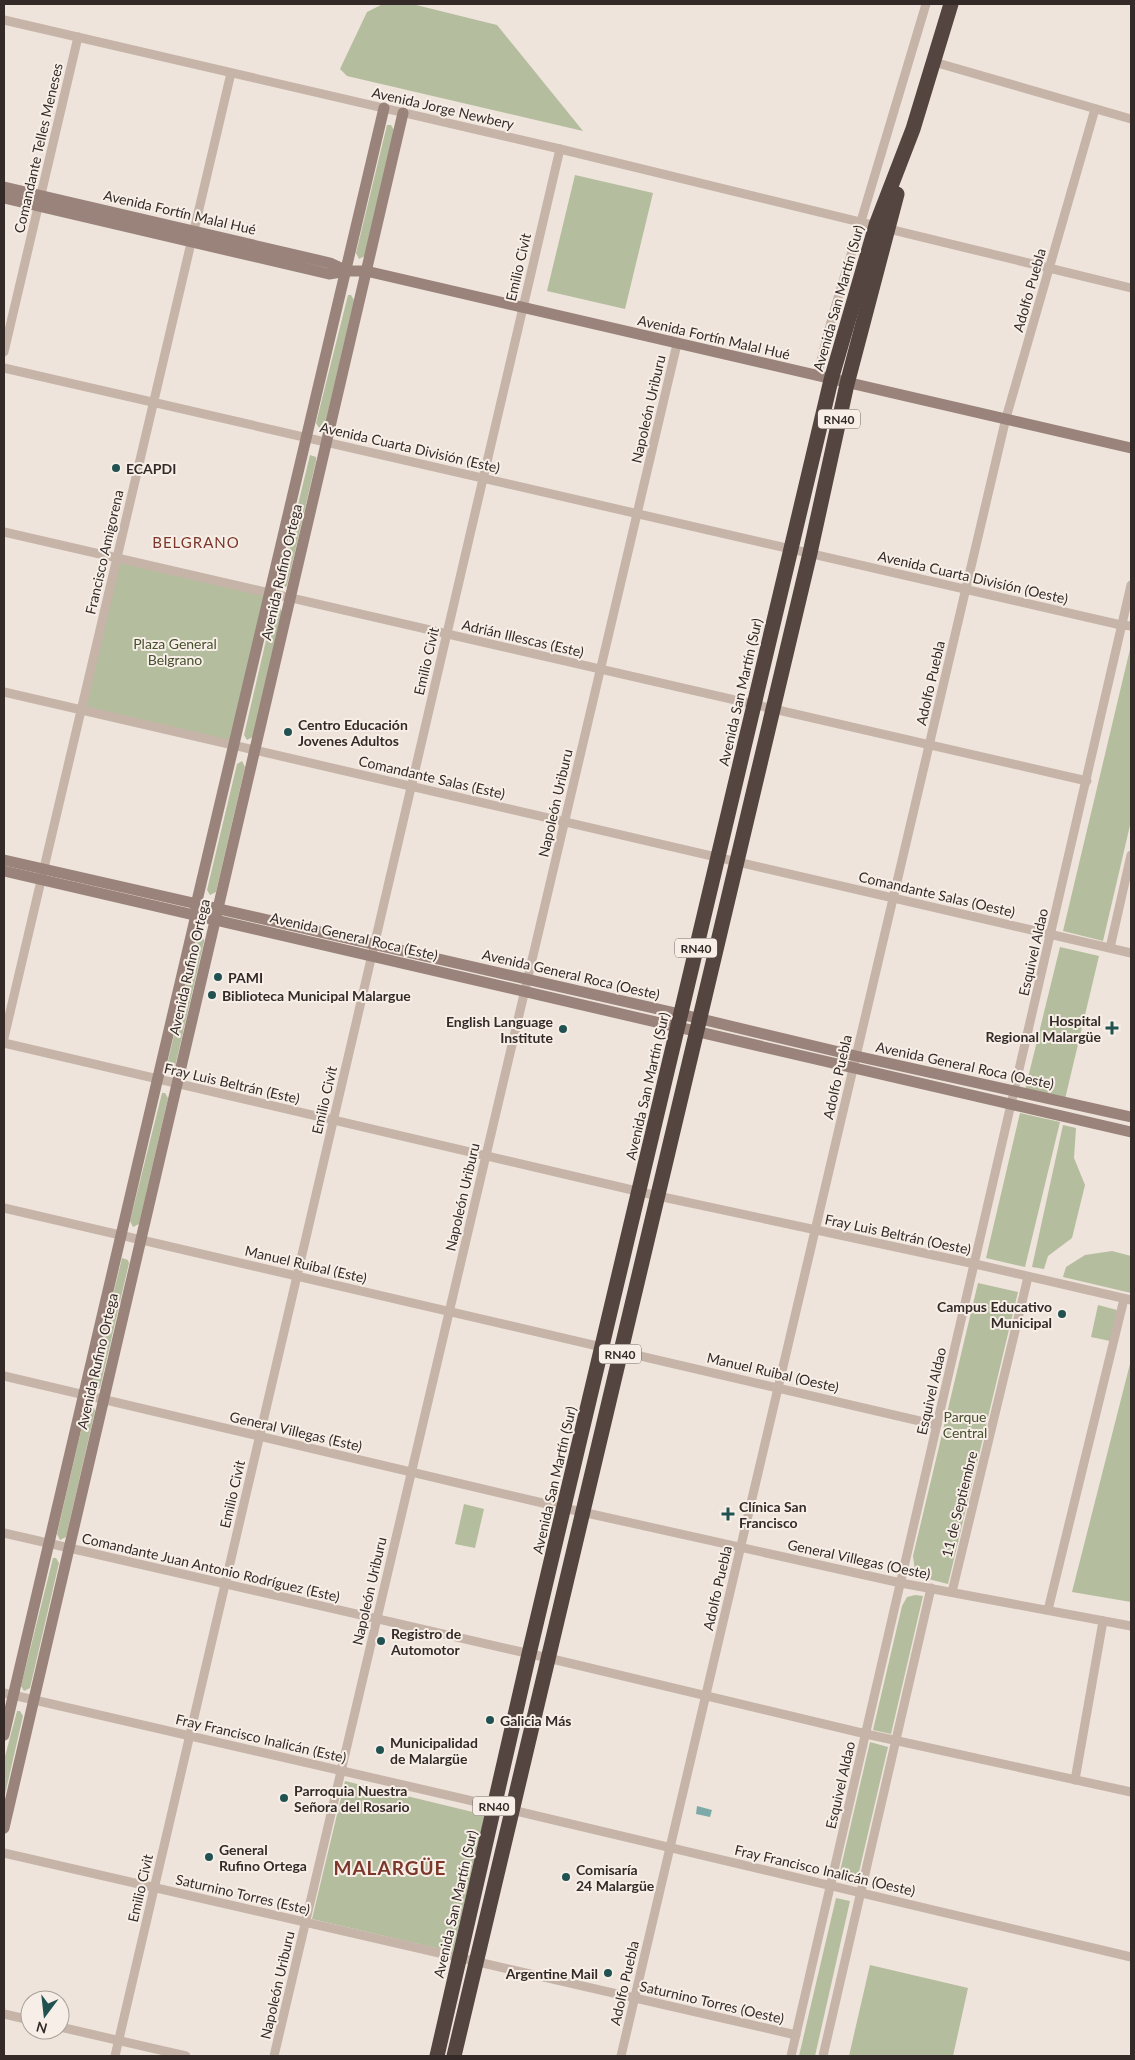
<svg xmlns="http://www.w3.org/2000/svg" width="1135" height="2060" viewBox="0 0 1135 2060" font-family="Lato,sans-serif">
<rect width="100%" height="100%" fill="#efe4db"/>
<g fill="#b4bd9d">
<path d="M 383,4 L 412,4 L 497,25 L 583,131 L 347,76 L 340,69 L 367,12 Z"/>
<path d="M 387,125 L 391,125 L 394,130 L 365,256 L 359,259 L 356,253 Z"/>
<path d="M 575,175 L 653,193 L 625,309 L 547,291 Z"/>
<path d="M 348,295 L 351,295 L 354,300 L 325,425 L 319,428 L 316,423 Z"/>
<path d="M 310,455 L 316,457 L 316,461 L 287,586 L 282,589 L 279,583 Z"/>
<path d="M 117,558 L 269,593 L 233,745 L 81,710 Z"/>
<path d="M 279,606 L 282,612 L 253,737 L 247,740 L 244,735 L 273,610 Z"/>
<path d="M 1131,645 L 1131,821 L 1103,941 L 1063,931 Z"/>
<path d="M 242,761 L 245,767 L 216,892 L 210,895 L 207,890 L 237,764 Z"/>
<path d="M 198,937 L 204,939 L 204,942 L 175,1067 L 170,1070 L 167,1065 L 196,940 Z"/>
<path d="M 1060,947 L 1099,956 L 1065,1099 L 1025,1090 Z"/>
<path d="M 162,1093 L 165,1093 L 168,1098 L 139,1224 L 133,1227 L 130,1221 Z"/>
<path d="M 1020,1113 L 1060,1122 L 1025,1267 L 986,1258 Z"/>
<path d="M 1063,1125 L 1076,1128 L 1074,1158 L 1085,1185 L 1072,1238 L 1048,1256 L 1044,1269 L 1032,1267 Z"/>
<path d="M 1112,1251 L 1131,1256 L 1131,1293 L 1063,1277 L 1066,1267 L 1085,1255 Z"/>
<path d="M 122,1258 L 128,1260 L 129,1263 L 100,1388 L 94,1391 L 91,1386 Z"/>
<path d="M 978,1283 L 1018,1292 L 948,1584 L 928,1579 L 915,1571 L 913,1556 Z"/>
<path d="M 1098,1305 L 1117,1310 L 1110,1341 L 1091,1337 Z"/>
<path d="M 1131,1360 L 1131,1602 L 1072,1592 Z"/>
<path d="M 88,1406 L 94,1408 L 95,1411 L 66,1537 L 60,1540 L 57,1534 L 86,1409 Z"/>
<path d="M 464,1504 L 484,1509 L 475,1548 L 455,1544 Z"/>
<path d="M 53,1558 L 56,1558 L 59,1563 L 30,1688 L 24,1691 L 21,1686 Z"/>
<path d="M 915,1595 L 923,1596 L 891,1734 L 873,1730 L 902,1606 L 907,1597 Z"/>
<path d="M 17,1711 L 20,1711 L 23,1716 L 4,1799 L 4,1760 Z"/>
<path d="M 870,1742 L 888,1747 L 856,1885 L 838,1880 Z"/>
<path d="M 345,1781 L 485,1815 L 453,1952 L 312,1919 Z"/>
<path d="M 836,1898 L 850,1901 L 815,2056 L 799,2056 Z"/>
<path d="M 870,1965 L 968,1988 L 953,2056 L 849,2056 Z"/>
</g>
<path fill="#7da9a8" d="M 697,1806 L 712,1810 L 710,1817 L 696,1814 Z"/>
<g fill="none" stroke-linecap="round" stroke-linejoin="round">
<g stroke="#c6b4a9" stroke-width="9">
<path d="M 4,20 L 560,149 L 1131,288"/>
<path d="M 934,62 L 1131,119"/>
<path d="M 4,352 L 78,37"/>
<path d="M 4,368 L 1121,625 L 1131,626"/>
<path d="M 817,376 L 832,318 L 926,4"/>
<path d="M 4,532 L 1087,781"/>
<path d="M 4,692 L 1131,953"/>
<path d="M 1110,948 L 1131,855"/>
<path d="M 4,1038 L 231,73"/>
<path d="M 4,1043 L 658,1196 L 975,1264 L 1131,1300"/>
<path d="M 4,1208 L 937,1425"/>
<path d="M 4,1376 L 564,1508 L 901,1583 L 1131,1626"/>
<path d="M 4,1533 L 548,1658 L 866,1734 L 1131,1792"/>
<path d="M 952,1592 L 1028,1277"/>
<path d="M 1048,1610 L 1124,1299"/>
<path d="M 4,1693 L 512,1810 L 1131,1957"/>
<path d="M 1075,1780 L 1103,1621"/>
<path d="M 4,1853 L 796,2035"/>
<path d="M 4,2014 L 30,2020"/>
<path d="M 60,2027 L 186,2056"/>
<path d="M 115,2056 L 560,149"/>
<path d="M 274,2056 L 677,344"/>
<path d="M 621,2056 L 1006,418 L 1095,109"/>
<path d="M 791,2056 L 1131,585"/>
<path d="M 823,2056 L 931,1588"/>
</g>
<g stroke="#99837a" stroke-width="11">
<path d="M 4,187 L 330,263 L 347,271 L 329,274 L 4,198"/>
<path d="M 347,271 L 366,271 L 1131,448"/>
<path d="M 4,860 L 680,1014 L 856,1056 L 1131,1117"/>
<path d="M 4,871 L 1131,1132"/>
<path d="M 4,1735 L 196,915 L 196,905 L 384,108"/>
<path d="M 4,1828 L 403,113"/>
</g>
<g stroke="#544540" stroke-width="15">
<path d="M 437,2056 L 529,1654 L 831,380 L 876,225 L 913,129 L 951,4"/>
<path d="M 454,2056 L 810,553 L 847,384 L 897,194"/>
</g>
</g>
<g fill="#215151" stroke="#f7efe7" stroke-width="2">
<circle cx="116" cy="468" r="5"/>
<circle cx="288" cy="732" r="5"/>
<circle cx="218" cy="977" r="5"/>
<circle cx="212" cy="995" r="5"/>
<path d="M1109.5 1020.5h5v5h5v5h-5v5h-5v-5h-5v-5h5z"/>
<circle cx="563" cy="1029" r="5"/>
<circle cx="1062" cy="1314" r="5"/>
<path d="M725.5 1506.5h5v5h5v5h-5v5h-5v-5h-5v-5h5z"/>
<circle cx="381" cy="1641" r="5"/>
<circle cx="490" cy="1720" r="5"/>
<circle cx="380" cy="1750" r="5"/>
<circle cx="284" cy="1798" r="5"/>
<circle cx="209" cy="1857" r="5"/>
<circle cx="566" cy="1877" r="5"/>
<circle cx="608" cy="1973" r="5"/>
</g>
<g text-anchor="middle" dominant-baseline="central" stroke-width="4" stroke-linejoin="round" paint-order="stroke">
<g fill="#f7efe7" stroke="#6e6661" stroke-width="1">
<rect x="818" y="409.5" width="42" height="19" rx="4"/>
<rect x="675" y="938.5" width="42" height="19" rx="4"/>
<rect x="599" y="1344.5" width="42" height="19" rx="4"/>
<rect x="473" y="1796.5" width="42" height="19" rx="4"/>
</g>
<g font-size="12" font-weight="bold" fill="#342b28">
<text x="839" y="419">RN40</text>
<text x="696" y="948">RN40</text>
<text x="620" y="1354">RN40</text>
<text x="494" y="1806">RN40</text>
</g>
<g font-size="14" fill="#342b28" stroke="#f7efe7">
<text transform="translate(443 108) rotate(13)">Avenida Jorge Newbery</text>
<text transform="translate(38 148) rotate(-77)">Comandante Telles Meneses</text>
<text transform="translate(180 212) rotate(13)">Avenida Fortín Malal Hué</text>
<text transform="translate(518 267) rotate(-77)">Emilio Civit</text>
<text transform="translate(1029 290) rotate(-74)">Adolfo Puebla</text>
<text transform="translate(838 298) rotate(-74)">Avenida San Martín (Sur)</text>
<text transform="translate(714 337) rotate(13)">Avenida Fortín Malal Hué</text>
<text transform="translate(648 409) rotate(-77)">Napoleón Uriburu</text>
<text transform="translate(410 447) rotate(13)">Avenida Cuarta División (Este)</text>
<text transform="translate(104 552) rotate(-77)">Francisco Amigorena</text>
<text transform="translate(281 572) rotate(-77)">Avenida Rufino Ortega</text>
<text transform="translate(973 577) rotate(13)">Avenida Cuarta División (Oeste)</text>
<text transform="translate(523 638) rotate(13)">Adrián Illescas (Este)</text>
<text transform="translate(426 661) rotate(-77)">Emilio Civit</text>
<text transform="translate(930 683) rotate(-77)">Adolfo Puebla</text>
<text transform="translate(740 692) rotate(-77)">Avenida San Martín (Sur)</text>
<text transform="translate(432 777) rotate(13)">Comandante Salas (Este)</text>
<text transform="translate(555 803) rotate(-77)">Napoleón Uriburu</text>
<text transform="translate(937 894) rotate(13)">Comandante Salas (Oeste)</text>
<text transform="translate(354 936) rotate(13)">Avenida General Roca (Este)</text>
<text transform="translate(1033 952) rotate(-77)">Esquivel Aldao</text>
<text transform="translate(189 967) rotate(-77)">Avenida Rufino Ortega</text>
<text transform="translate(571 974) rotate(13)">Avenida General Roca (Oeste)</text>
<text transform="translate(965 1065) rotate(12)">Avenida General Roca (Oeste)</text>
<text transform="translate(837 1077) rotate(-77)">Adolfo Puebla</text>
<text transform="translate(232 1083) rotate(13)">Fray Luis Beltrán (Este)</text>
<text transform="translate(647 1086) rotate(-77)">Avenida San Martín (Sur)</text>
<text transform="translate(324 1100) rotate(-77)">Emilio Civit</text>
<text transform="translate(462 1197) rotate(-77)">Napoleón Uriburu</text>
<text transform="translate(898 1234) rotate(12)">Fray Luis Beltrán (Oeste)</text>
<text transform="translate(306 1264) rotate(13)">Manuel Ruibal (Este)</text>
<text transform="translate(97 1361) rotate(-77)">Avenida Rufino Ortega</text>
<text transform="translate(773 1372) rotate(13)">Manuel Ruibal (Oeste)</text>
<text transform="translate(931 1391) rotate(-77)">Esquivel Aldao</text>
<text transform="translate(296 1431) rotate(13)">General Villegas (Este)</text>
<text transform="translate(554 1480) rotate(-77)">Avenida San Martín (Sur)</text>
<text transform="translate(232 1494) rotate(-77)">Emilio Civit</text>
<text transform="translate(959 1504) rotate(-76)">11 de Septiembre</text>
<text transform="translate(859 1559) rotate(12)">General Villegas (Oeste)</text>
<text transform="translate(211 1567) rotate(13)">Comandante Juan Antonio Rodríguez (Este)</text>
<text transform="translate(717 1588) rotate(-77)">Adolfo Puebla</text>
<text transform="translate(369 1591) rotate(-77)">Napoleón Uriburu</text>
<text transform="translate(261 1738) rotate(13)">Fray Francisco Inalicán (Este)</text>
<text transform="translate(840 1785) rotate(-77)">Esquivel Aldao</text>
<text transform="translate(825 1870) rotate(13)">Fray Francisco Inalicán (Oeste)</text>
<text transform="translate(140 1888) rotate(-77)">Emilio Civit</text>
<text transform="translate(243 1894) rotate(13)">Saturnino Torres (Este)</text>
<text transform="translate(455 1904) rotate(-77)">Avenida San Martín (Sur)</text>
<text transform="translate(624 1983) rotate(-77)">Adolfo Puebla</text>
<text transform="translate(277 1985) rotate(-77)">Napoleón Uriburu</text>
<text transform="translate(712 2002) rotate(13)">Saturnino Torres (Oeste)</text>
</g>
<g font-size="14" font-weight="bold" fill="#342b28" stroke="#f7efe7" text-anchor="start">
<text x="126" y="468">ECAPDI</text>
<text x="298" y="724">Centro Educación<tspan x="298" dy="16">Jovenes Adultos</tspan></text>
<text x="228" y="977">PAMI</text>
<text x="222" y="995">Biblioteca Municipal Malargue</text>
<text x="1101" y="1020" text-anchor="end">Hospital<tspan x="1101" dy="16">Regional Malargüe</tspan></text>
<text x="553" y="1021" text-anchor="end">English Language<tspan x="553" dy="16">Institute</tspan></text>
<text x="1052" y="1306" text-anchor="end">Campus Educativo<tspan x="1052" dy="16">Municipal</tspan></text>
<text x="739" y="1506">Clínica San<tspan x="739" dy="16">Francisco</tspan></text>
<text x="391" y="1633">Registro de<tspan x="391" dy="16">Automotor</tspan></text>
<text x="500" y="1720">Galicia Más</text>
<text x="390" y="1742">Municipalidad<tspan x="390" dy="16">de Malargüe</tspan></text>
<text x="294" y="1790">Parroquia Nuestra<tspan x="294" dy="16">Señora del Rosario</tspan></text>
<text x="219" y="1849">General<tspan x="219" dy="16">Rufino Ortega</tspan></text>
<text x="576" y="1869">Comisaría<tspan x="576" dy="16">24 Malargüe</tspan></text>
<text x="598" y="1973" text-anchor="end">Argentine Mail</text>
</g>
<g font-size="14" fill="#46502e" stroke="#f7efe7">
<text x="175" y="643">Plaza General<tspan x="175" dy="16">Belgrano</tspan></text>
<text x="965" y="1416">Parque<tspan x="965" dy="16">Central</tspan></text>
</g>
<g font-size="15" letter-spacing="1" fill="#7b3729" stroke="#f7efe7">
<text x="196" y="542">BELGRANO</text>
</g>
<g font-size="19" font-weight="bold" letter-spacing="1" fill="#7b3729" stroke="#f7efe7">
<text x="390" y="1867">MALARGÜE</text>
</g>
</g>
<rect width="1135" height="2060" fill="none" stroke="#342b28" stroke-width="10"/>
<g transform="translate(45 2015) rotate(195)"><circle r="24" fill="#f7efe7" stroke="#a9a19b"/>
<path d="M0-4L9 19L0 12L-9 19Z" fill="#215151"/>
<text y="-8" font-size="14" font-weight="bold" text-anchor="middle" fill="#342b28">N</text>
</g>
</svg>
